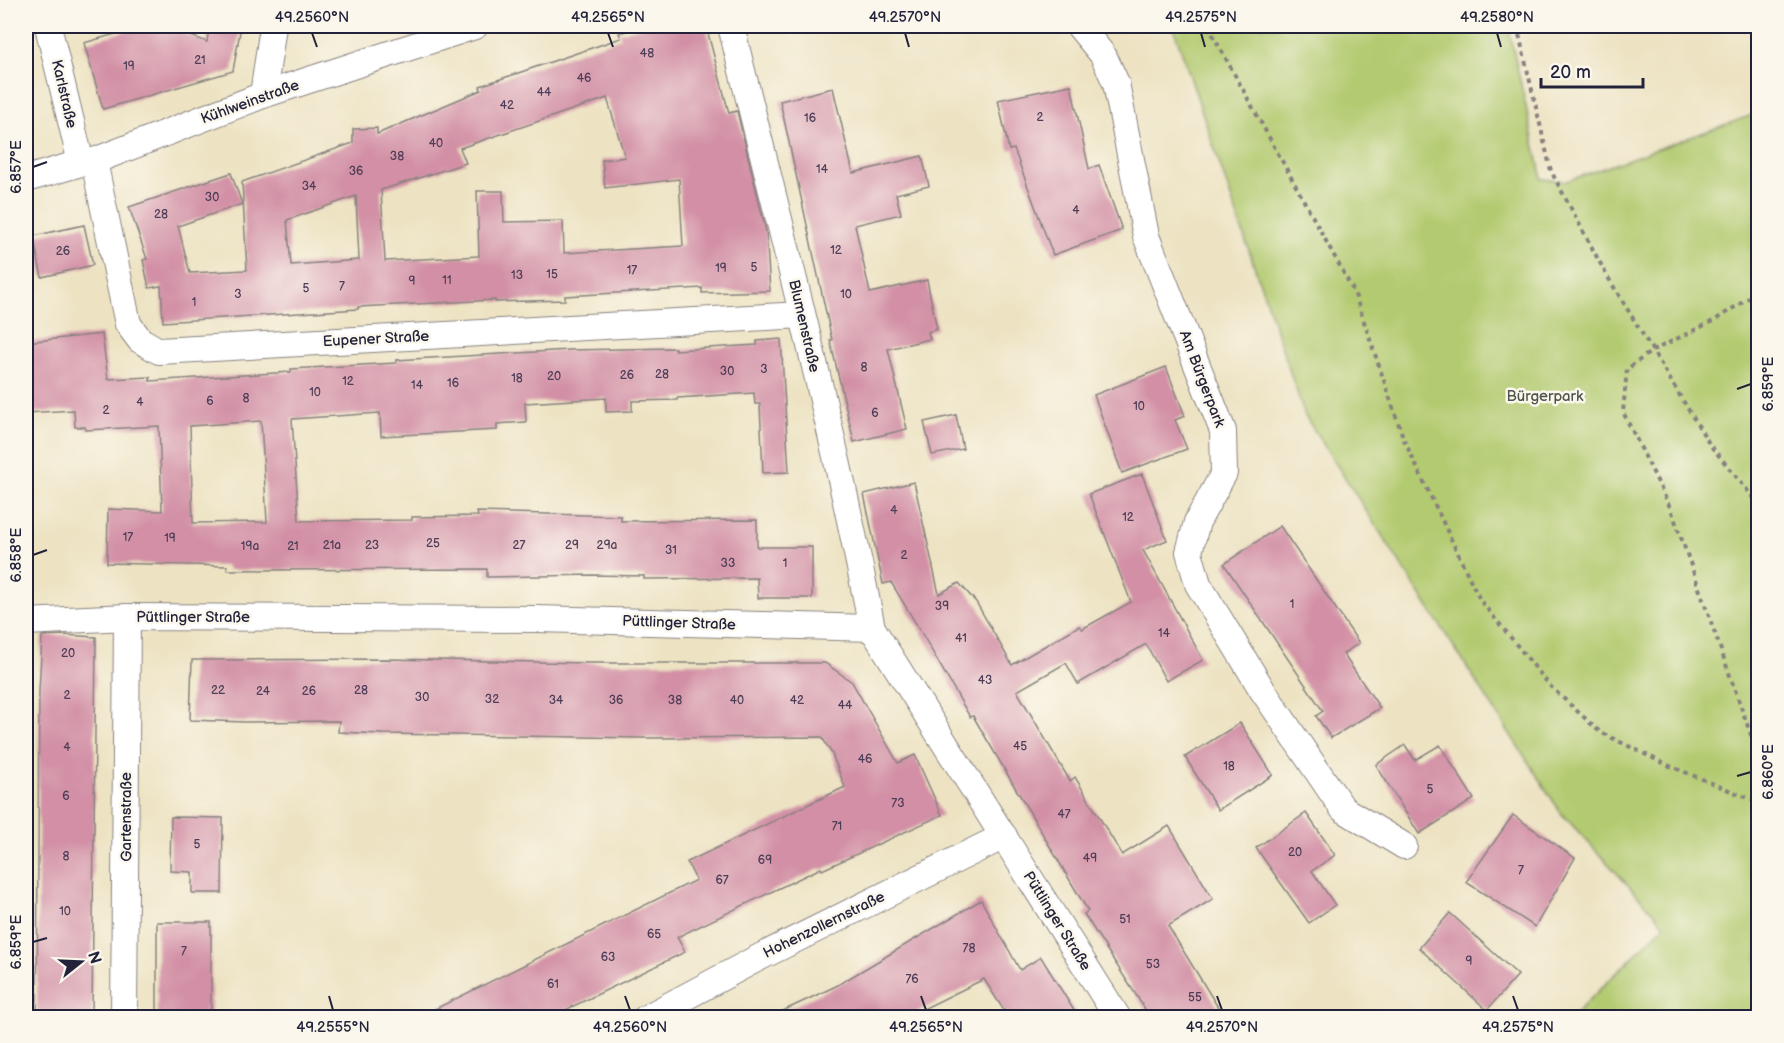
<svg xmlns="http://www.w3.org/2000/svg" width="1784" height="1043" viewBox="0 0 1784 1043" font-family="'Balsamiq Sans',sans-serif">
<rect width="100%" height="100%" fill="#fbf7ec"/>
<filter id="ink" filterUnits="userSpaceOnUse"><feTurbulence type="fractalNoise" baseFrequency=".0167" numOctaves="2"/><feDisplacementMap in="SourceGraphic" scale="12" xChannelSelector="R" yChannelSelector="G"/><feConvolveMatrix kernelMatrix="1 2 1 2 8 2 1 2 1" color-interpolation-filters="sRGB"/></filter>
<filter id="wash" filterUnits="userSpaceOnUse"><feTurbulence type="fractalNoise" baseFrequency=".008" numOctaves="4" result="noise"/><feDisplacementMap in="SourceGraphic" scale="24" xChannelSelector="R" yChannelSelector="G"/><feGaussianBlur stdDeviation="1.35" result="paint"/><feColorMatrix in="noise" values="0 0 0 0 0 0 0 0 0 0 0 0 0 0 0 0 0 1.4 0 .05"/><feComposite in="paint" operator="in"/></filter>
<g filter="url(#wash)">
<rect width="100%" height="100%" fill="#ede3c3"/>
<path fill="#b2ca6f" stroke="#6a7655" stroke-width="1.5" d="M 1173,26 L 1508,26 L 1542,179 L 1567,181 L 1758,113 L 1758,1017 L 1572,1017 L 1665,925 L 1561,813 L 1305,416 Z"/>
<g id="blocks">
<g fill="#d28fa5" fill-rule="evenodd">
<path d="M 143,26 L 164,26 L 207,42 L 209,26 L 241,26 L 233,71 L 103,109 L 84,43 Z"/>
<path d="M 644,26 L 706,26 L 729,113 L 737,111 L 766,231 L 770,291 L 702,293 L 702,288 L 565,296 L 565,300 L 495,302 L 495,300 L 358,307 L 358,309 L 163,322 L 161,286 L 149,288 L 143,260 L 147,259 L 129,207 L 231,173 L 242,204 L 178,226 L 190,273 L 247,270 L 242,182 L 353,143 L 353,129 L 377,128 L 377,134 L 481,90 L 480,86 L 621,38 L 619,33 ZM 607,98 L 625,157 L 602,160 L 605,188 L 679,179 L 683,246 L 564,253 L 563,221 L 504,222 L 503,191 L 477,191 L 479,256 L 385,261 L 381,190 L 466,163 L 460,148 ZM 356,196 L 359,260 L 291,265 L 287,220 Z"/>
<path d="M 1071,85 L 1089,169 L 1099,165 L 1122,230 L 1053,255 L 1014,149 L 1009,150 L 998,100 Z"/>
<path d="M 833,88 L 853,173 L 922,156 L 929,186 L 896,194 L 901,214 L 855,225 L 870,293 L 927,280 L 937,329 L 928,332 L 930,339 L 888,349 L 907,429 L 854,442 L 830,340 L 832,340 L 780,101 Z"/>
<path d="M 84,225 L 93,265 L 42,277 L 33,236 Z"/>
<path d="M 102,334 L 108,379 L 150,377 L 150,381 L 291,372 L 291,369 L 396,363 L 396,360 L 569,350 L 675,348 L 675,350 L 757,345 L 757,341 L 781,339 L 789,472 L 763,473 L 760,404 L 755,404 L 754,393 L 677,398 L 677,400 L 632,401 L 632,411 L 606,412 L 606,398 L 525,403 L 526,422 L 497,424 L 497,430 L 381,436 L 380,413 L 292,419 L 299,521 L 412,520 L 412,517 L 478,516 L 477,512 L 621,516 L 621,521 L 757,520 L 757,547 L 812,547 L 812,598 L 758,598 L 757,578 L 644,579 L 644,576 L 592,575 L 487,577 L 487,569 L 227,570 L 227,566 L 107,563 L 108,509 L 162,511 L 159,426 L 86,430 L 85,427 L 75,427 L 74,410 L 26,413 L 26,342 ZM 261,421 L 267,522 L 193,523 L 190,426 Z"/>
<path d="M 1166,367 L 1185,416 L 1175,420 L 1187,449 L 1122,473 L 1094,395 Z"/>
<path d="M 956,415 L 963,449 L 932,455 L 924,422 Z"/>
<path d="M 1142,474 L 1167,540 L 1143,550 L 1203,660 L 1166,681 L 1146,644 L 1078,684 L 1066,663 L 1017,691 L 1070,781 L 1075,777 L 1122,855 L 1169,826 L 1213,899 L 1168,926 L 1224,1017 L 1150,1017 L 1084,914 L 1088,911 L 973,716 L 970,717 L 921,632 L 891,582 L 883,584 L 864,494 L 914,482 L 939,594 L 959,583 L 976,602 L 1012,665 L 1079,626 L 1082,629 L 1131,602 L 1089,494 Z"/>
<path d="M 1280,526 L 1359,643 L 1343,654 L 1380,708 L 1331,738 L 1316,716 L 1323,711 L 1224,564 Z"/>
<path d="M 63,635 L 96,637 L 92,1017 L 37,1017 L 39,692 L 42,636 Z"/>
<path d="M 385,659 L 588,663 L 825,663 L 852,682 L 898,763 L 915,755 L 942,815 L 822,870 L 821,868 L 677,937 L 685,952 L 551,1017 L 419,1017 L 696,880 L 687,862 L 845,787 L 832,754 L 822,737 L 645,738 L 383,734 L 338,732 L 339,721 L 245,722 L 190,720 L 192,660 Z"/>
<path d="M 1240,723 L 1273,775 L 1218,810 L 1185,757 Z"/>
<path d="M 1405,745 L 1415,760 L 1440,745 L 1474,799 L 1419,834 L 1376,765 Z"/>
<path d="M 1306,813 L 1335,855 L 1312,871 L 1335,905 L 1309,923 L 1256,848 Z"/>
<path d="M 1513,815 L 1575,858 L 1535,927 L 1466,882 Z"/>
<path d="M 171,817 L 223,818 L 222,893 L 192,893 L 192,872 L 170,871 Z"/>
<path d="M 981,900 L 1020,970 L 1041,957 L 1078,1017 L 1008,1017 L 984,979 L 907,1017 L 770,1017 L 836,986 Z"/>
<path d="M 1450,913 L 1518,975 L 1487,1010 L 1419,948 Z"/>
<rect x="157" y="922" width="54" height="95"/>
</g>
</g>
</g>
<g filter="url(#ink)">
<use href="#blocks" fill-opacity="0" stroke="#88827f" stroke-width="1.5"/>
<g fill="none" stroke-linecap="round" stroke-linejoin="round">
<g stroke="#88827f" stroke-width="28">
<g id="minor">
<path d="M 48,26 L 81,163"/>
<path d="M 731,26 C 780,226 833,425 872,628 L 1118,1018"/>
<path d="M 1079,26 L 1103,55 L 1116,83 L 1146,236 L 1223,431 L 1224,473 L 1197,522 L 1189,552 L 1198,584 L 1263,691 L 1343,809 L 1404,846"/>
<path d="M 263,95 L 273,26"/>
<path d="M 94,161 L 128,324 L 140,340 L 159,351 L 802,315"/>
<path d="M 26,179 L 81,163 L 94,161 L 263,95 L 475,26"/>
<path d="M 26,622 L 127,617 L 537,619 L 872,628"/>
<path d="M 124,1018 L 127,617"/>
<path d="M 646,1018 L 758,958 L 1004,836"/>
</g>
</g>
<g stroke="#88827f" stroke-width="4" stroke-dasharray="4.5 4.5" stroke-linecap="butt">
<path d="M 1208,26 L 1354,292 L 1404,440 L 1480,600 L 1551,687 L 1600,732 L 1665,764 L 1758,802"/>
<path d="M 1517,26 L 1551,171 L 1606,274 L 1710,445 L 1758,503"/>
<path d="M 1758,292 L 1715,320 L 1652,351 L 1627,369 L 1623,412 L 1671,509 L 1757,752 L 1758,764"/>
</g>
<use href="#minor" stroke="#fff" stroke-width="26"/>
</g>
</g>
<path fill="none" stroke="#22223b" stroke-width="2" d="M 312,33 L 317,47M 608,33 L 613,47M 905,33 L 909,47M 1201,33 L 1205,47M 1497,33 L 1501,47M 33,167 L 47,162M 1737,389 L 1751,384M 33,555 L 47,550M 1737,776 L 1751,772M 33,942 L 47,938M 329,996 L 333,1010M 625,996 L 630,1010M 921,996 L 926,1010M 1217,996 L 1222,1010M 1513,996 L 1518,1010"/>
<g text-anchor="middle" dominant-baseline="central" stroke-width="5" stroke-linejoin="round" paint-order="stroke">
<g font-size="12" fill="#4e3d56">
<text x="647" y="53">48</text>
<text x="200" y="60">21</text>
<text x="129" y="66">19</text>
<text x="584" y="78">46</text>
<text x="544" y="92">44</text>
<text x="507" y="105">42</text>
<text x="1040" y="117">2</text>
<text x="810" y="118">16</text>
<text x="436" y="143">40</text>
<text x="397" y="156">38</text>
<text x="822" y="169">14</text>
<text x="356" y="171">36</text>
<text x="309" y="186">34</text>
<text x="212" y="197">30</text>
<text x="1076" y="210">4</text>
<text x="161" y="214">28</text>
<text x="836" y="250">12</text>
<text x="63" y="251">26</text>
<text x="754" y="267">5</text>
<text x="721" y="268">19</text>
<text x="632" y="270">17</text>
<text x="552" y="274">15</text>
<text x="517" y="275">13</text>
<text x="447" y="280">11</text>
<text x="412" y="281">9</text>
<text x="342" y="286">7</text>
<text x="306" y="288">5</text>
<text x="238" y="294">3</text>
<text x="846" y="294">10</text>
<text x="194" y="302">1</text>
<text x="864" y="367">8</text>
<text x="764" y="369">3</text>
<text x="727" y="371">30</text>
<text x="662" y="374">28</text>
<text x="627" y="375">26</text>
<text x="554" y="376">20</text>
<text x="517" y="378">18</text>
<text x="348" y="381">12</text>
<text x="453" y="383">16</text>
<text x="417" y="385">14</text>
<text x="315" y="392">10</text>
<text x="246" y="398">8</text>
<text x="210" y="401">6</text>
<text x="140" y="402">4</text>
<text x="1139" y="406">10</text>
<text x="106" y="410">2</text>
<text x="875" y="413">6</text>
<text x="894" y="510">4</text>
<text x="1128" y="517">12</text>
<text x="128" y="537">17</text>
<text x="170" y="538">19</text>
<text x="433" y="543">25</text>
<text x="332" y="545">21a</text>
<text x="372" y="545">23</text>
<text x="519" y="545">27</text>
<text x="572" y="545">29</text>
<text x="607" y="545">29a</text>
<text x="250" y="546">19a</text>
<text x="293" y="546">21</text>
<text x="671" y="550">31</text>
<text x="904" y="555">2</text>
<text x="728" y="563">33</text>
<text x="785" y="563">1</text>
<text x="1292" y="604">1</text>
<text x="942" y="606">39</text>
<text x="1164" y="633">14</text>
<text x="961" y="638">41</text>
<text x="68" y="653">20</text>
<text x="985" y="680">43</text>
<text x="218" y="690">22</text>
<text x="361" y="690">28</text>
<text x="263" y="691">24</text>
<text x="309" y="691">26</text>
<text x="67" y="695">2</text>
<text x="422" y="697">30</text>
<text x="492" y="699">32</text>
<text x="556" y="700">34</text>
<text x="616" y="700">36</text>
<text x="675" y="700">38</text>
<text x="737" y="700">40</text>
<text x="797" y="700">42</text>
<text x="845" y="705">44</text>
<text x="1020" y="746">45</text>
<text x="67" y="747">4</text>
<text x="865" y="759">46</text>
<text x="1229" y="766">18</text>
<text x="1430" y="789">5</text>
<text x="66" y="796">6</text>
<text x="898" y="803">73</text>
<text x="1064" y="814">47</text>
<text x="837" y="826">71</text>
<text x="197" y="844">5</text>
<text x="1295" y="852">20</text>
<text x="66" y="856">8</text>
<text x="1090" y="858">49</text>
<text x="765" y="860">69</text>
<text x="1521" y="870">7</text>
<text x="722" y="880">67</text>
<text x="65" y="911">10</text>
<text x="1125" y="919">51</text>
<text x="654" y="934">65</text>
<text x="969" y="948">78</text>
<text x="184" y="951">7</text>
<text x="608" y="957">63</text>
<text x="1469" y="961">9</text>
<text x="1153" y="964">53</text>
<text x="912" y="979">76</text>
<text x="553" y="984">61</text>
<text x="1195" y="997">55</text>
</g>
<g font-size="15" fill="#22223b" stroke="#fbf7ec">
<text transform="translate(64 94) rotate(77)">Karlstraße</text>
<text transform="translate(250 102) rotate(-20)">Kühlweinstraße</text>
<text transform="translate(804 326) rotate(77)">Blumenstraße</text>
<text transform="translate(376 339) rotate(-3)">Eupener Straße</text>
<text transform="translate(1202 379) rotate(69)">Am Bürgerpark</text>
<text x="193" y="617">Püttlinger Straße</text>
<text transform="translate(679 623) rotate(2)">Püttlinger Straße</text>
<text transform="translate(126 817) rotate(-90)">Gartenstraße</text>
<text transform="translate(1057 921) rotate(58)">Püttlinger Straße</text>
<text transform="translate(824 925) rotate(-26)">Hohenzollernstraße</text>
</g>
<g font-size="15" fill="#4d544b" stroke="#fbf7ec">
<text x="1545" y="396">Bürgerpark</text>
</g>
</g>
<rect width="1784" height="1043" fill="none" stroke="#fbf7ec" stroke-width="66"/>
<g transform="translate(81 962) rotate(72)" stroke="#fbf7ec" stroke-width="4.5" paint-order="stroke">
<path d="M0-4.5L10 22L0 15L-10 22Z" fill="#22223b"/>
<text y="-9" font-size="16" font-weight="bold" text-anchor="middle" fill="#22223b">N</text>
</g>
<path d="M1541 78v9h102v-9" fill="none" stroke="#22223b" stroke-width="3"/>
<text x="1550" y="78" font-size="18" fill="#22223b" stroke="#fbf7ec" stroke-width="4.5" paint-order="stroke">20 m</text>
<rect x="33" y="33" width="1718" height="977" fill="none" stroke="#22223b" stroke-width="2"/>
<g font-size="15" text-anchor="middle" fill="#22223b">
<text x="312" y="22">49.2560°N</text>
<text x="608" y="22">49.2565°N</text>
<text x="905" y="22">49.2570°N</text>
<text x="1201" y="22">49.2575°N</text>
<text x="1497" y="22">49.2580°N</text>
<text transform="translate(16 167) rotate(-90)" y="5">6.857°E</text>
<text transform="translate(1768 384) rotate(-90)" y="5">6.859°E</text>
<text transform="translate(16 555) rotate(-90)" y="5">6.858°E</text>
<text transform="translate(1768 772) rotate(-90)" y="5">6.860°E</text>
<text transform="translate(16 942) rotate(-90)" y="5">6.859°E</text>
<text x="333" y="1032">49.2555°N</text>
<text x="630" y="1032">49.2560°N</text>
<text x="926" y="1032">49.2565°N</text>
<text x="1222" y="1032">49.2570°N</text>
<text x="1518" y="1032">49.2575°N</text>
</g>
</svg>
